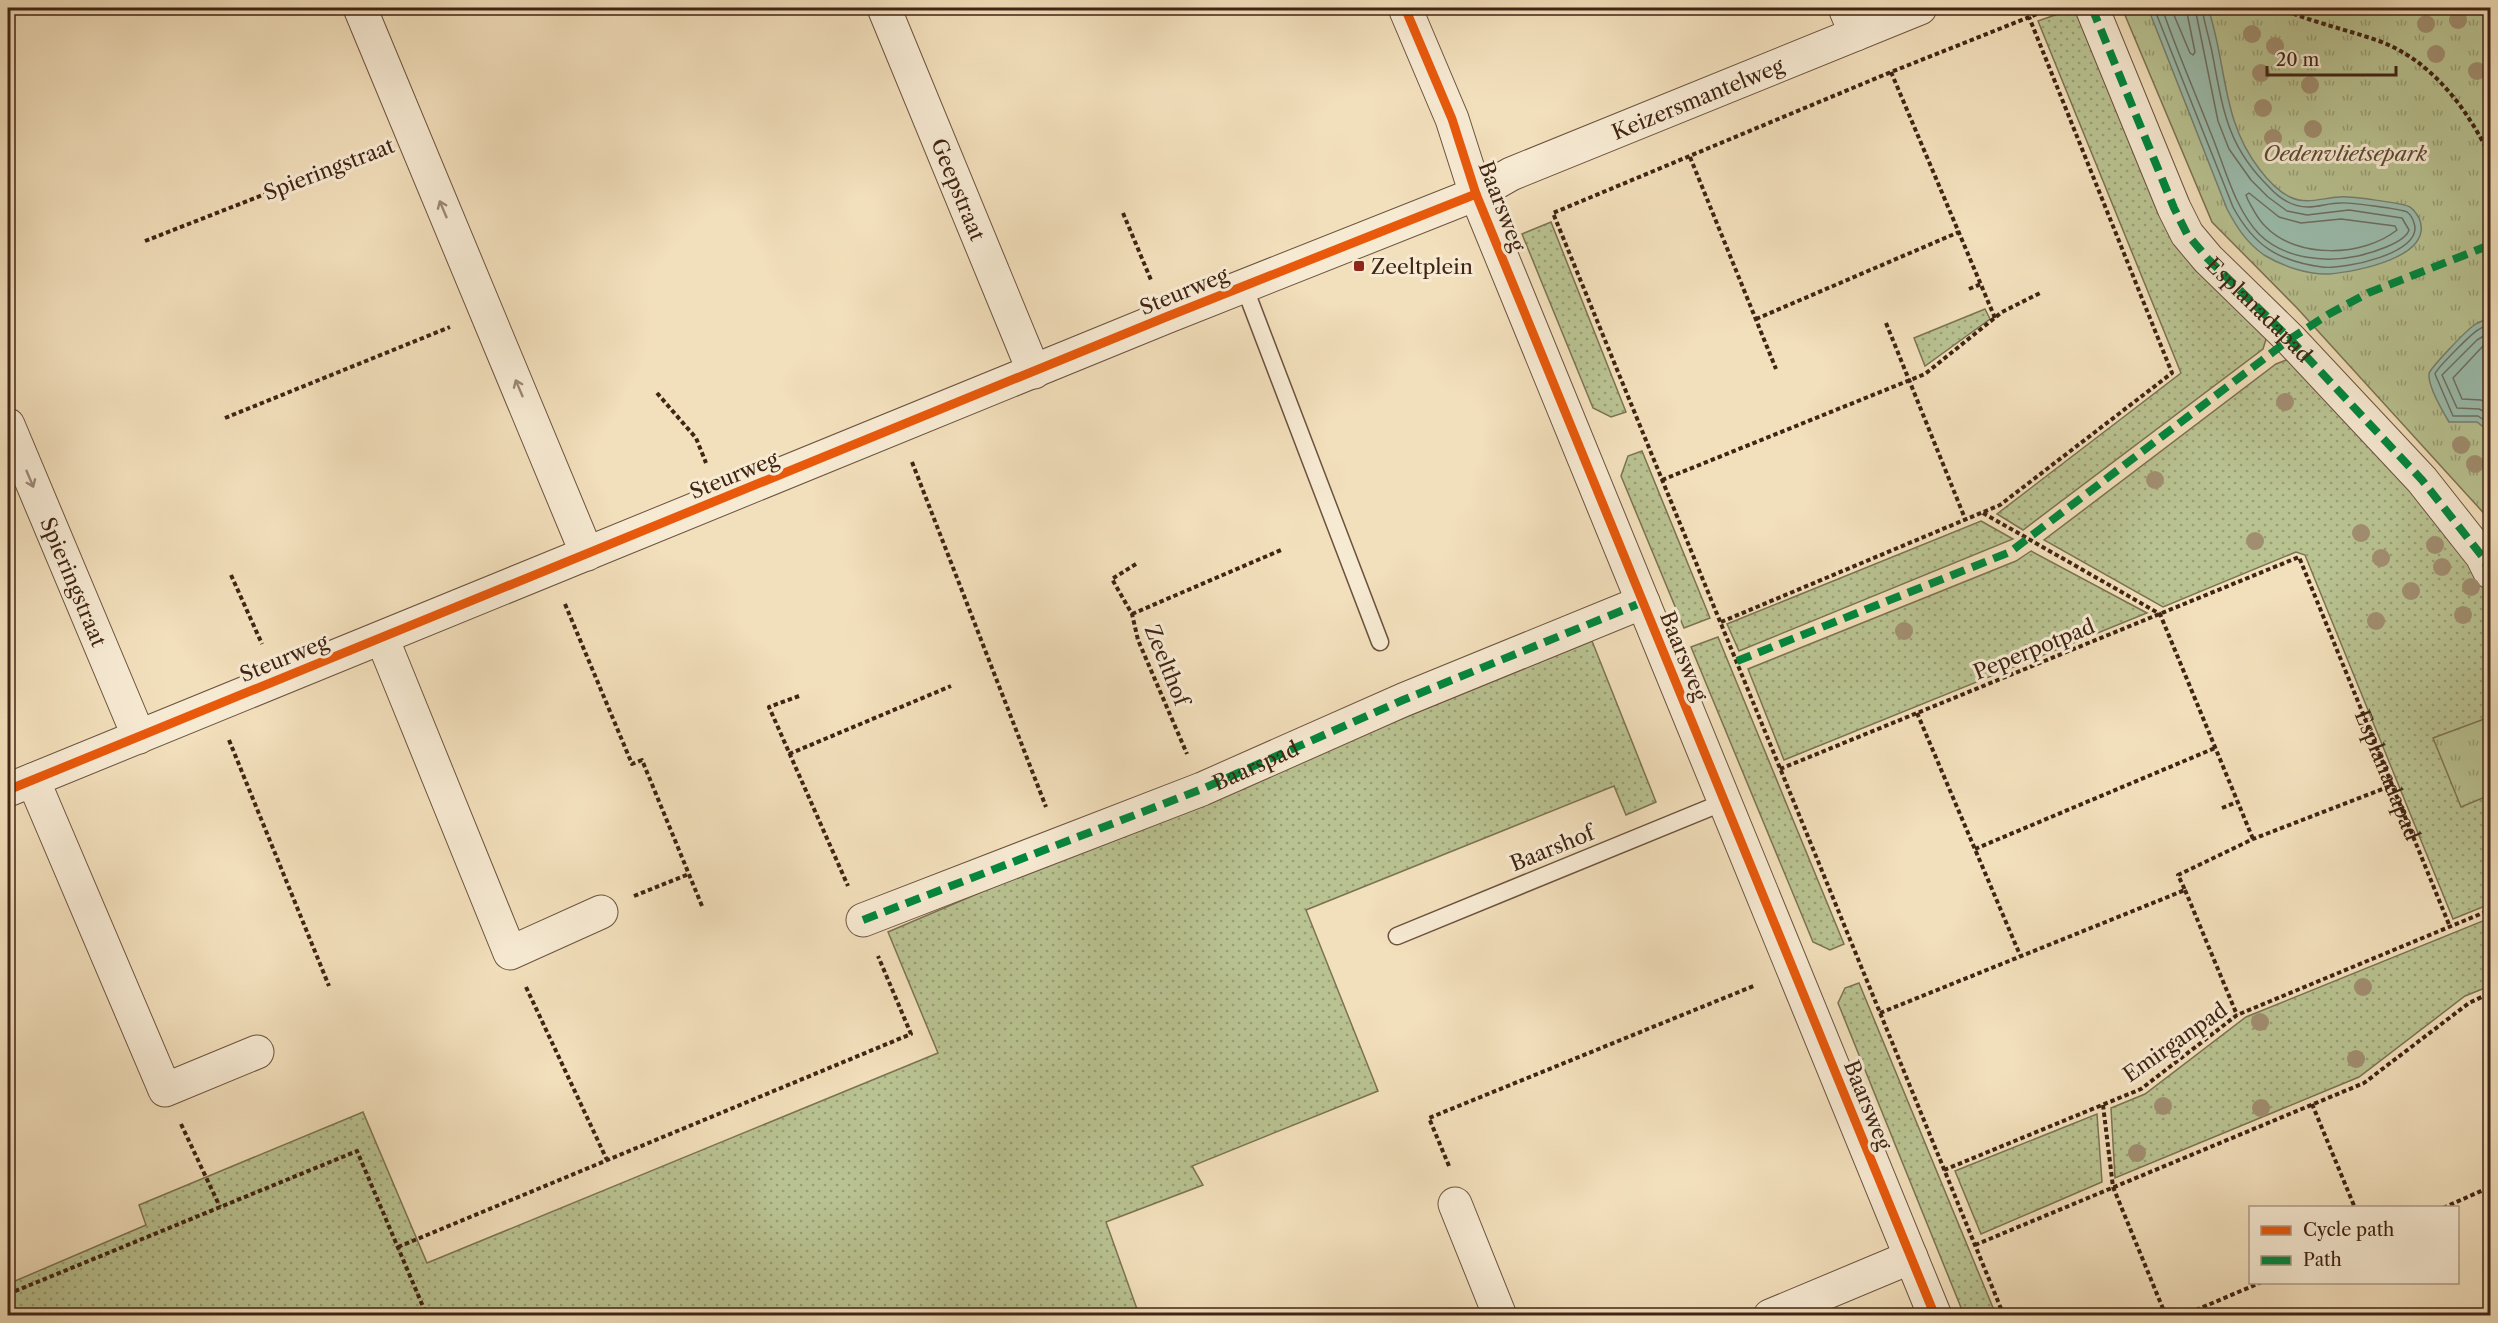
<svg xmlns="http://www.w3.org/2000/svg" width="2498" height="1323" viewBox="0 0 2498 1323" font-family="'Libre Caslon Text',serif">
<defs>
<pattern id="grass-dots" width="8" height="8" patternUnits="userSpaceOnUse" patternTransform="scale(1.5)"><rect width="8" height="8" fill="#b9c291"/><path d="M2 2h.1M6 6h.1" fill="none" stroke="#989d75" stroke-width="1.8" stroke-linecap="round"/></pattern>
<pattern id="park-tufts" width="24" height="20" patternUnits="userSpaceOnUse" patternTransform="scale(1.5)"><rect width="24" height="20" fill="#b9c291"/><path d="M3 7l-1-3M5 7V3M7 7l1-3M15 17l-1-3M17 17v-4M19 17l1-3" fill="none" stroke="#989d75"/></pattern>
</defs>
<rect width="100%" height="100%" fill="#f2dfbb"/>
<filter id="stains"><feTurbulence type="fractalNoise" baseFrequency=".00333" numOctaves="4"/><feColorMatrix values="0 0 0 0 .2 0 0 0 0 .09 0 0 0 0 .02 0 0 0 .5 -.17"/></filter>
<radialGradient id="worn" r=".72"><stop offset=".6" stop-color="#630" stop-opacity="0"/><stop offset="1" stop-color="#630" stop-opacity=".3"/></radialGradient>
<g fill="url(#grass-dots)" stroke="#7c7352" stroke-width="1.5">
<path d="M 2075,8 L 2079,8 L 2174,235 L 2267,336 L 2263,349 L 2023,530 L 1997,514 L 2181,373 L 2038,21 Z"/>
<path d="M 1551,222 L 1626,412 L 1611,417 L 1593,408 L 1522,234 Z"/>
<path d="M 1985,309 L 1990,319 L 1925,366 L 1914,338 Z"/>
<path d="M 2286,360 L 2290,361 L 2397,470 L 2477,573 L 2490,596 L 2490,904 L 2453,919 L 2305,555 L 2296,552 L 2163,607 L 2044,540 L 2276,364 Z"/>
<path d="M 1642,451 L 1710,618 L 1684,628 L 1621,476 L 1628,456 Z"/>
<path d="M 1981,521 L 2013,539 L 1739,651 L 1727,624 Z"/>
<path d="M 2031,551 L 2147,613 L 1784,760 L 1748,669 L 2016,561 Z"/>
<path d="M 1718,637 L 1844,944 L 1830,950 L 1813,942 L 1691,647 Z"/>
<path d="M 1592,641 L 1656,802 L 1626,815 L 1614,786 L 1306,910 L 1378,1091 L 1192,1166 L 1203,1185 L 1106,1222 L 1137,1309 L 1121,1315 L 8,1316 L 8,1284 L 146,1225 L 139,1205 L 363,1112 L 427,1263 L 938,1053 L 888,932 L 1073,853 Z"/>
<path d="M 2490,918 L 2490,986 L 2465,996 L 2359,1077 L 2115,1178 L 2111,1108 L 2145,1094 L 2246,1017 Z"/>
<path d="M 1859,983 L 1996,1315 L 1964,1315 L 1838,1003 L 1845,988 Z"/>
<path d="M 2097,1114 L 2102,1182 L 1981,1234 L 1955,1171 Z"/>
</g>
<g fill="url(#park-tufts)" stroke="#7c7352" stroke-width="1.5">
<path d="M 2122,8 L 2490,8 L 2490,520 L 2297,308 L 2212,222 Z"/>
<path d="M 2487,718 L 2490,728 L 2490,795 L 2461,807 L 2433,738 Z"/>
</g>
<g fill="#9bbdae" stroke="#778070" stroke-width="1.5">
<path d="M 2148,8 L 2208,8 C 2227,63 2221,121 2260,170 C 2267,179 2279,192 2290,197 C 2306,205 2322,198 2339,197 C 2349,196 2403,203 2410,207 C 2414,210 2417,214 2419,218 C 2436,257 2355,272 2329,274 C 2308,275 2282,266 2264,255 C 2247,243 2237,228 2227,209 Z"/>
<path d="M 2490,318 L 2490,432 L 2477,422 L 2449,422 C 2443,412 2428,386 2429,374 C 2429,369 2467,330 2473,326 C 2478,322 2485,320 2490,318 Z"/>
</g>
<g fill="none" stroke-linecap="round" stroke-linejoin="round">
<g stroke="#6e7061" stroke-width="1.5">
<path d="M 2154,8 L 2233,207 C 2254,246 2278,261 2322,267 C 2343,270 2425,253 2414,223 C 2413,219 2411,215 2407,212 C 2401,209 2348,202 2340,203 C 2329,203 2319,207 2308,207 C 2292,207 2279,198 2269,187 C 2226,145 2223,108 2212,52 C 2209,37 2204,22 2202,8"/>
<path d="M 2162,8 C 2176,49 2194,90 2210,131 C 2224,164 2234,208 2259,234 C 2284,259 2325,263 2358,256 C 2371,253 2405,243 2409,230 L 2402,218 L 2349,210 L 2307,215 L 2287,211 L 2268,197 L 2251,180 L 2229,149 L 2218,121 L 2195,8"/>
<path d="M 2171,8 L 2190,53 L 2193,55 L 2195,52 L 2186,8"/>
<path d="M 2249,193 L 2279,217 L 2301,223 L 2341,219 L 2395,226 L 2397,230 C 2363,257 2297,259 2266,227 C 2258,220 2253,209 2248,200 L 2246,195 Z"/>
<path d="M 2490,324 C 2486,326 2482,327 2478,330 C 2472,333 2436,369 2435,374 L 2453,416 L 2478,416 L 2490,424"/>
<path d="M 2490,332 L 2477,340 L 2442,375 L 2457,408 L 2479,409 L 2490,414"/>
<path d="M 2490,342 L 2483,346 L 2453,378 L 2462,399 L 2481,400 L 2490,404"/>
</g>
<g stroke="#6c533e" stroke-width="19">
<g id="lane">
<path d="M 1244,286 L 1380,642"/>
<path d="M 1397,936 L 1724,802"/>
</g>
</g>
<g stroke="#6c533e" stroke-width="35">
<g id="street">
<path d="M 360,8 L 587,554"/>
<path id="s2" d="M 884,8 L 1034,372"/>
<path d="M 1405,8 L 1452,119 L 1476,194 L 1935,1316"/>
<path d="M 1845,8 L 1856,34"/>
<path d="M 2092,8 L 2174,208 L 2187,234 L 2208,259 L 2290,339 L 2422,480 L 2482,556 L 2490,572"/>
<path id="s3" d="M 8,425 L 139,737"/>
<path d="M 382,638 L 510,953 L 601,912"/>
<path d="M 33,780 L 165,1090 L 257,1052"/>
<path id="s4" d="M 8,790 L 1166,317 L 1476,194 L 1511,174 L 1920,8"/>
<path d="M 863,920 L 1202,789 L 1403,700 L 1643,602"/>
<path d="M 1455,1204 L 1500,1316"/>
<path d="M 1770,1316 L 1911,1257"/>
</g>
</g>
<g stroke="#402414" stroke-width="4" stroke-dasharray="4.5 3" stroke-linecap="butt">
<path d="M 2279,8 C 2311,22 2345,29 2379,41 C 2431,60 2467,108 2490,156"/>
<path d="M 1891,72 L 1995,318"/>
<path d="M 1690,157 L 1776,369"/>
<path d="M 1123,213 L 1151,280"/>
<path d="M 145,241 L 378,150"/>
<path d="M 1969,289 L 1981,284"/>
<path d="M 1756,319 L 1959,232"/>
<path d="M 1886,323 L 1966,521"/>
<path d="M 657,393 L 696,438 L 706,463"/>
<path d="M 225,418 L 450,327"/>
<path d="M 912,462 L 1046,807"/>
<path d="M 1662,480 L 1925,374 L 2002,312 L 2042,292"/>
<path d="M 1983,513 L 2160,614 L 2253,839"/>
<path d="M 1136,564 L 1112,579 L 1132,614 L 1138,640 L 1187,754"/>
<path d="M 231,575 L 262,644"/>
<path d="M 565,604 L 632,764 L 642,760 L 702,906"/>
<path d="M 1132,614 L 1281,550"/>
<path d="M 1721,622 L 2000,505 L 2172,373 L 2029,17"/>
<path d="M 799,696 L 769,707 L 848,886"/>
<path d="M 1917,713 L 2020,955"/>
<path d="M 229,740 L 329,986"/>
<path d="M 789,754 L 951,686"/>
<path id="s1" d="M 1780,769 L 2299,557 L 2450,927"/>
<path d="M 2222,808 L 2237,802"/>
<path d="M 1975,849 L 2215,748"/>
<path d="M 2185,890 L 2237,1015"/>
<path d="M 634,896 L 689,874"/>
<path d="M 526,987 L 607,1160"/>
<path d="M 1880,1013 L 2185,890 L 2178,875 L 2253,839 L 2393,785"/>
<path d="M 2312,1104 L 2355,1208"/>
<path d="M 2103,1105 L 2113,1187 L 2166,1316"/>
<path d="M 181,1124 L 220,1207"/>
<path d="M 1449,1166 L 1429,1118 L 1756,985"/>
<path d="M 1944,1170 L 2141,1089 L 2237,1015 L 2490,910"/>
<path d="M 2443,1208 L 2490,1187"/>
<path d="M 1975,1245 L 2364,1083 L 2469,1003 L 2490,993"/>
<path d="M 398,1247 L 911,1034 L 878,956"/>
<path d="M 8,1294 L 357,1151 L 427,1316"/>
<path d="M 2335,1314 L 2335,1316"/>
<path d="M 2004,1316 L 1553,213 L 1891,72 L 2052,8"/>
<path d="M 2182,1316 L 2262,1282"/>
<path d="M 2488,1316 L 2490,1314"/>
</g>
<use href="#lane" stroke="#f7ead3" stroke-width="16"/>
<use href="#street" stroke="#f7ead3" stroke-width="33"/>
<g stroke="#00873e" stroke-width="8" stroke-dasharray="15 8" stroke-linecap="butt">
<path id="s5" d="M 2092,8 L 2174,208 L 2187,234 L 2208,259 L 2290,339 L 2422,480 L 2482,556 L 2490,572"/>
<path d="M 1737,661 L 2010,552 L 2290,339 L 2329,314 L 2368,293 L 2490,245"/>
<path id="s6" d="M 863,920 L 1202,789 L 1403,700 L 1643,602"/>
</g>
<g stroke="#f7ead3" stroke-width="13">
<g id="cycleway">
<path d="M 1405,8 L 1452,119 L 1476,194 L 1935,1316"/>
<path d="M 8,790 L 1166,317 L 1476,194"/>
</g>
</g>
<use href="#cycleway" stroke="#e8590c" stroke-width="9"/>
</g>
<g fill="#a18e70">
<circle cx="2458" cy="20" r="9"/>
<circle cx="2426" cy="24" r="9"/>
<circle cx="2252" cy="34" r="9"/>
<circle cx="2275" cy="46" r="9"/>
<circle cx="2436" cy="54" r="9"/>
<circle cx="2477" cy="71" r="9"/>
<circle cx="2261" cy="73" r="9"/>
<circle cx="2310" cy="85" r="9"/>
<circle cx="2263" cy="108" r="9"/>
<circle cx="2313" cy="129" r="9"/>
<circle cx="2273" cy="138" r="9"/>
<circle cx="2285" cy="402" r="9"/>
<circle cx="2461" cy="445" r="9"/>
<circle cx="2475" cy="464" r="9"/>
<circle cx="2155" cy="480" r="9"/>
<circle cx="2361" cy="533" r="9"/>
<circle cx="2255" cy="541" r="9"/>
<circle cx="2435" cy="545" r="9"/>
<circle cx="2381" cy="558" r="9"/>
<circle cx="2442" cy="567" r="9"/>
<circle cx="2471" cy="587" r="9"/>
<circle cx="2411" cy="591" r="9"/>
<circle cx="2463" cy="615" r="9"/>
<circle cx="2376" cy="621" r="9"/>
<circle cx="1904" cy="631" r="9"/>
<circle cx="2363" cy="987" r="9"/>
<circle cx="2260" cy="1022" r="9"/>
<circle cx="2356" cy="1059" r="9"/>
<circle cx="2163" cy="1106" r="9"/>
<circle cx="2261" cy="1108" r="9"/>
<circle cx="2137" cy="1153" r="9"/>
</g>
<defs><path id="oneway-shaft" d="M-6 0H5M1.5-3L5.5 0L1.5 3" fill="none" stroke-width="1.6" stroke-linecap="round" stroke-linejoin="round" transform="scale(1.5)"/></defs>
<g stroke="#9c8774">
<use href="#oneway-shaft" transform="translate(443 209) rotate(-113)"/>
<use href="#oneway-shaft" transform="translate(519 388) rotate(-113)"/>
<use href="#oneway-shaft" transform="translate(30 479) rotate(67)"/>
</g>
<rect fill="#8f2418" stroke="#f7ead3" stroke-width="2" x="1353" y="260" width="12" height="12" rx="3"/>
<g text-anchor="middle" dominant-baseline="central" stroke-width="6" stroke-linejoin="round" paint-order="stroke">
<g font-size="21" fill="#402414" stroke="#f7ead3">
<text stroke="none"><textPath href="#s4" startOffset="1826">Keizersmantelweg</textPath></text>
<text transform="translate(329 169) rotate(-21)">Spieringstraat</text>
<text stroke="none"><textPath href="#s2" startOffset="196">Geepstraat</textPath></text>
<text transform="translate(1502 206) rotate(69)">Baarsweg</text>
<text transform="translate(1184 291) rotate(-22)">Steurweg</text>
<text stroke="none"><textPath href="#s5" startOffset="350">Esplanadapad</textPath></text>
<text transform="translate(734 475) rotate(-22)">Steurweg</text>
<text stroke="none"><textPath href="#s3" startOffset="170">Spieringstraat</textPath></text>
<text transform="translate(2034 649) rotate(-22)">Peperpotpad</text>
<text transform="translate(1684 656) rotate(68)">Baarsweg</text>
<text transform="translate(284 658) rotate(-22)">Steurweg</text>
<text transform="translate(1167 665) rotate(68)">Zeelthof</text>
<text stroke="none"><textPath href="#s6" startOffset="422">Baarspad</textPath></text>
<text stroke="none"><textPath href="#s1" startOffset="796">Esplanadapad</textPath></text>
<text transform="translate(1552 848) rotate(-22)">Baarshof</text>
<text transform="translate(2175 1042) rotate(-35)">Emirganpad</text>
<text transform="translate(1868 1105) rotate(68)">Baarsweg</text>
</g>
<g font-size="21" font-style="italic" fill="#5e4c33" stroke="#f7ead3">
<text x="2345" y="153">Oedenvlietsepark</text>
</g>
<g font-size="21" fill="#402414" stroke="#f7ead3" text-anchor="start">
<text x="1371" y="266">Zeeltplein</text>
</g>
</g>
<rect width="2498" height="1323" fill="none" stroke="#f2dfbb" stroke-width="30"/>
<rect x="9" y="9" width="2480" height="1305" fill="none" stroke="#402414" stroke-width="3"/>
<rect x="15" y="15" width="2468" height="1293" fill="none" stroke="#402414" stroke-width="1.5"/>
<rect x="2249" y="1206" width="210" height="78" fill="#f7ead3" stroke="#ae9b87" stroke-width="1.5"/>
<rect x="2261" y="1226" width="30" height="9" fill="#e8590c" stroke="#ae9b87" stroke-width="1.5"/>
<text x="2303" y="1236" font-size="18" fill="#402414">Cycle path</text>
<rect x="2261" y="1256" width="30" height="9" fill="#00873e" stroke="#ae9b87" stroke-width="1.5"/>
<text x="2303" y="1266" font-size="18" fill="#402414">Path</text>
<path d="M2267 66v9h129v-9" fill="none" stroke="#402414" stroke-width="3"/>
<text x="2276" y="66" font-size="18" fill="#402414" stroke="#f7ead3" stroke-width="4.5" paint-order="stroke">20 m</text>
<rect width="100%" height="100%" filter="url(#stains)"/>
<rect width="100%" height="100%" fill="url(#worn)"/>
</svg>
